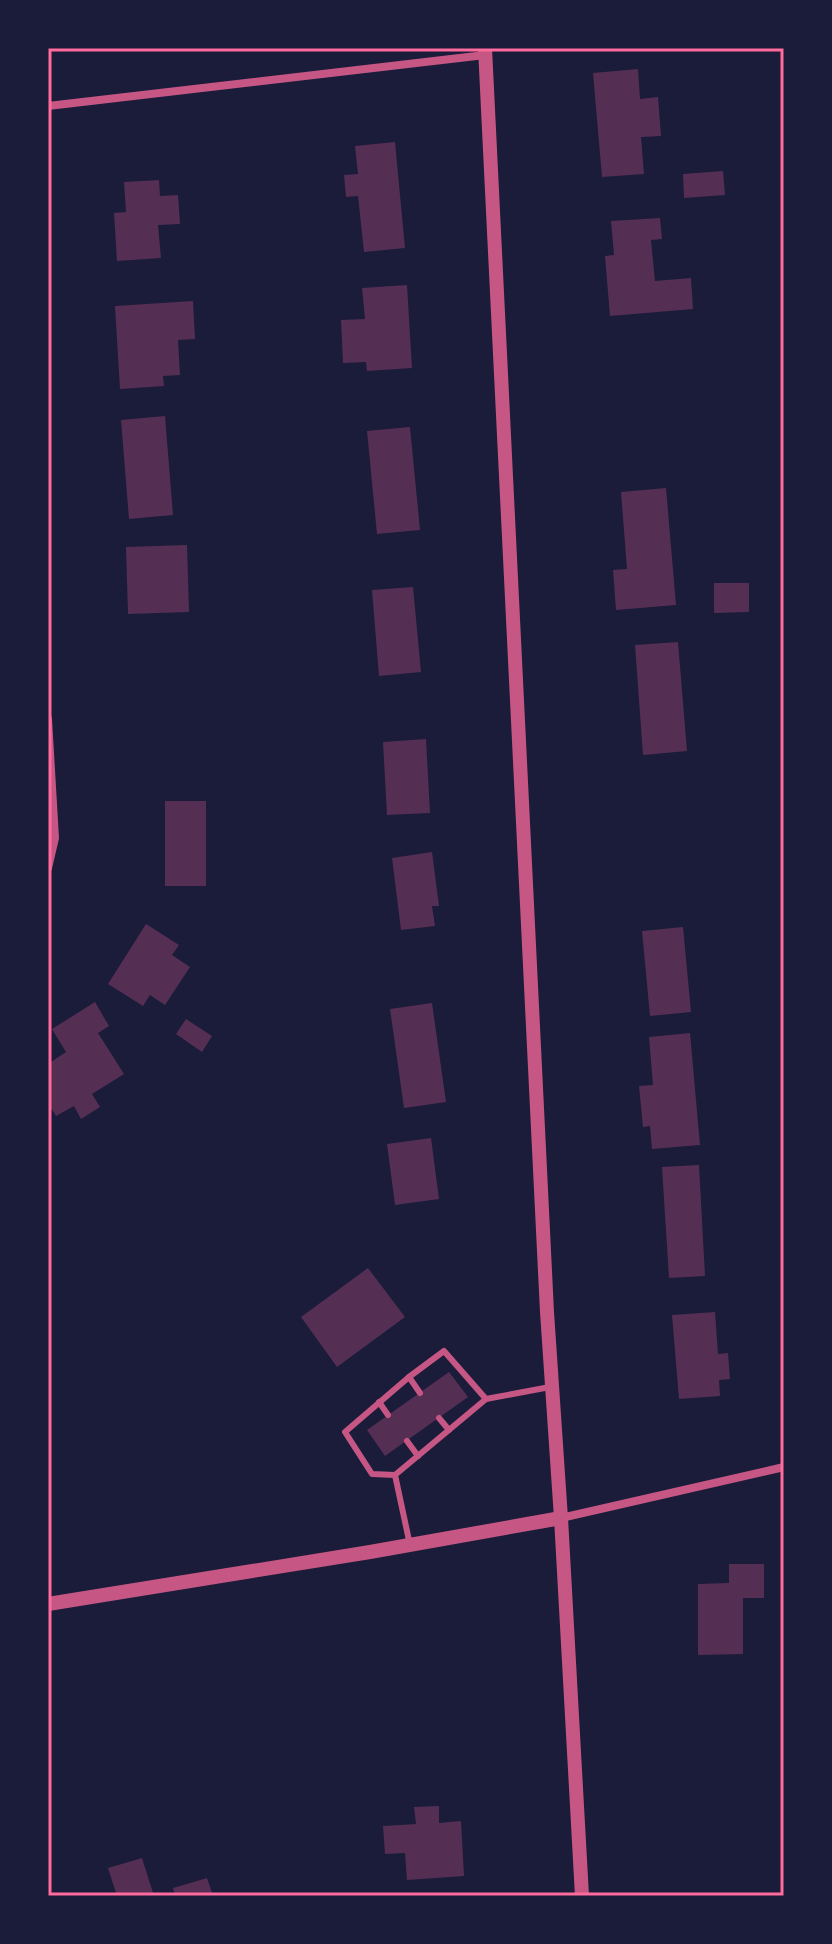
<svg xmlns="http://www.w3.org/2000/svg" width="832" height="1944" viewBox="0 0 832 1944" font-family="'Roboto Condensed',sans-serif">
<rect width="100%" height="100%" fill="#1b1b3a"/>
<g fill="#542f53">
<path d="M 638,69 L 640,99 L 658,97 L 661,136 L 641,137 L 644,174 L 602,177 L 593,73 Z"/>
<path d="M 395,142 L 405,248 L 364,252 L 358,196 L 346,197 L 344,175 L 358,174 L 355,146 Z"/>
<path d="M 723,171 L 725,195 L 684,198 L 683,174 Z"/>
<path d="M 159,180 L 160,196 L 178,195 L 180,224 L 158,225 L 161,258 L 117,261 L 114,213 L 126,212 L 124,182 Z"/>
<path d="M 660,218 L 662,239 L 651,240 L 655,281 L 691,278 L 693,309 L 610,316 L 605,256 L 614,255 L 611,221 Z"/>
<path d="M 407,285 L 412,368 L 367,371 L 366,362 L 343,363 L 341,320 L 365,319 L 362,288 Z"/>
<path d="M 193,301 L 195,339 L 178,340 L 180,375 L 163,376 L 164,386 L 120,389 L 115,306 Z"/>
<path d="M 165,416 L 173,515 L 129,519 L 121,420 Z"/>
<path d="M 410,427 L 420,530 L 377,534 L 367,431 Z"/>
<path d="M 666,488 L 676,605 L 616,610 L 613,570 L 627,569 L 621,492 Z"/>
<path d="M 187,545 L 189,612 L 128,614 L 126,547 Z"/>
<path d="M 714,583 L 749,583 L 749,612 L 714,613 Z"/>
<path d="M 413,587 L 421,672 L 379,676 L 372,590 Z"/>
<path d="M 678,642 L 687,751 L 643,755 L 635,645 Z"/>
<path d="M 426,739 L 430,813 L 387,815 L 383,742 Z"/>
<rect x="165" y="801" width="41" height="85"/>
<path d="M 432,852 L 439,906 L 432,906 L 435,926 L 401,930 L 392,858 Z"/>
<path d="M 146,924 L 179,945 L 172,955 L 190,967 L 165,1005 L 150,995 L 143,1006 L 108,984 Z"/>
<path d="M 683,927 L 691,1012 L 650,1016 L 642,931 Z"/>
<path d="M 95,1002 L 109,1026 L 98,1033 L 124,1074 L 92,1094 L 100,1107 L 81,1119 L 74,1106 L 56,1116 L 48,1103 L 48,1064 L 66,1052 L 52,1029 Z"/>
<path d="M 432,1003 L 446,1102 L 404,1108 L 390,1009 Z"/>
<path d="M 186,1019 L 212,1036 L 202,1052 L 176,1034 Z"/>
<path d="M 690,1033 L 700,1145 L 652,1149 L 650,1126 L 643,1127 L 639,1086 L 653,1085 L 649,1037 Z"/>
<path d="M 431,1138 L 439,1199 L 395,1205 L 387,1144 Z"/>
<path d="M 699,1165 L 705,1276 L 669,1278 L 662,1167 Z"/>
<path d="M 368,1268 L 405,1317 L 337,1367 L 301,1317 Z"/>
<path d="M 715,1312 L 718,1354 L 728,1353 L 730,1379 L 719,1380 L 720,1396 L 679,1399 L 672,1315 Z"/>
<path d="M 449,1372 L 468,1397 L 385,1456 L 367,1430 Z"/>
<path d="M 729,1564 L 764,1564 L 764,1598 L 743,1598 L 743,1654 L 698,1655 L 698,1584 L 729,1583 Z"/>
<path d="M 439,1806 L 439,1823 L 461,1821 L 464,1876 L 407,1880 L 405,1853 L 385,1854 L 383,1826 L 416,1824 L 414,1807 Z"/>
<path d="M 142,1858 L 154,1896 L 117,1896 L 108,1868 Z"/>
<path d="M 207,1878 L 213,1896 L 175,1896 L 173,1888 Z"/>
</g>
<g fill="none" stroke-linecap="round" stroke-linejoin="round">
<g stroke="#c65784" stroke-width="6">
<path d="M 409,1377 L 420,1393"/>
<path d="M 486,1399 L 550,1387"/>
<path d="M 379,1402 L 388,1415"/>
<path d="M 439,1418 L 449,1430"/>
<path d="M 407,1441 L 418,1456"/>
<path d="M 395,1475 L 372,1474 L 345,1432 L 409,1377 L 444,1351 L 486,1399 L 395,1475 L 410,1545"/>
</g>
<g stroke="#c65784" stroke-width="8">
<path d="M 48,106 L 485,55"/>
<path d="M 48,719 L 55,838 L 48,868"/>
<path d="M 561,1518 L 784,1467"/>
</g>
<g stroke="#c65784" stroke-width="14">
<path d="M 485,48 L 547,1312 L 561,1518 L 582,1896"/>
<path d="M 48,1604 L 370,1552 L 561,1518"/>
</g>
</g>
<rect width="832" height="1944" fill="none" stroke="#1b1b3a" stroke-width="100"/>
<rect x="50" y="50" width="732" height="1844" fill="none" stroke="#ff6b9d" stroke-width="3"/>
</svg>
